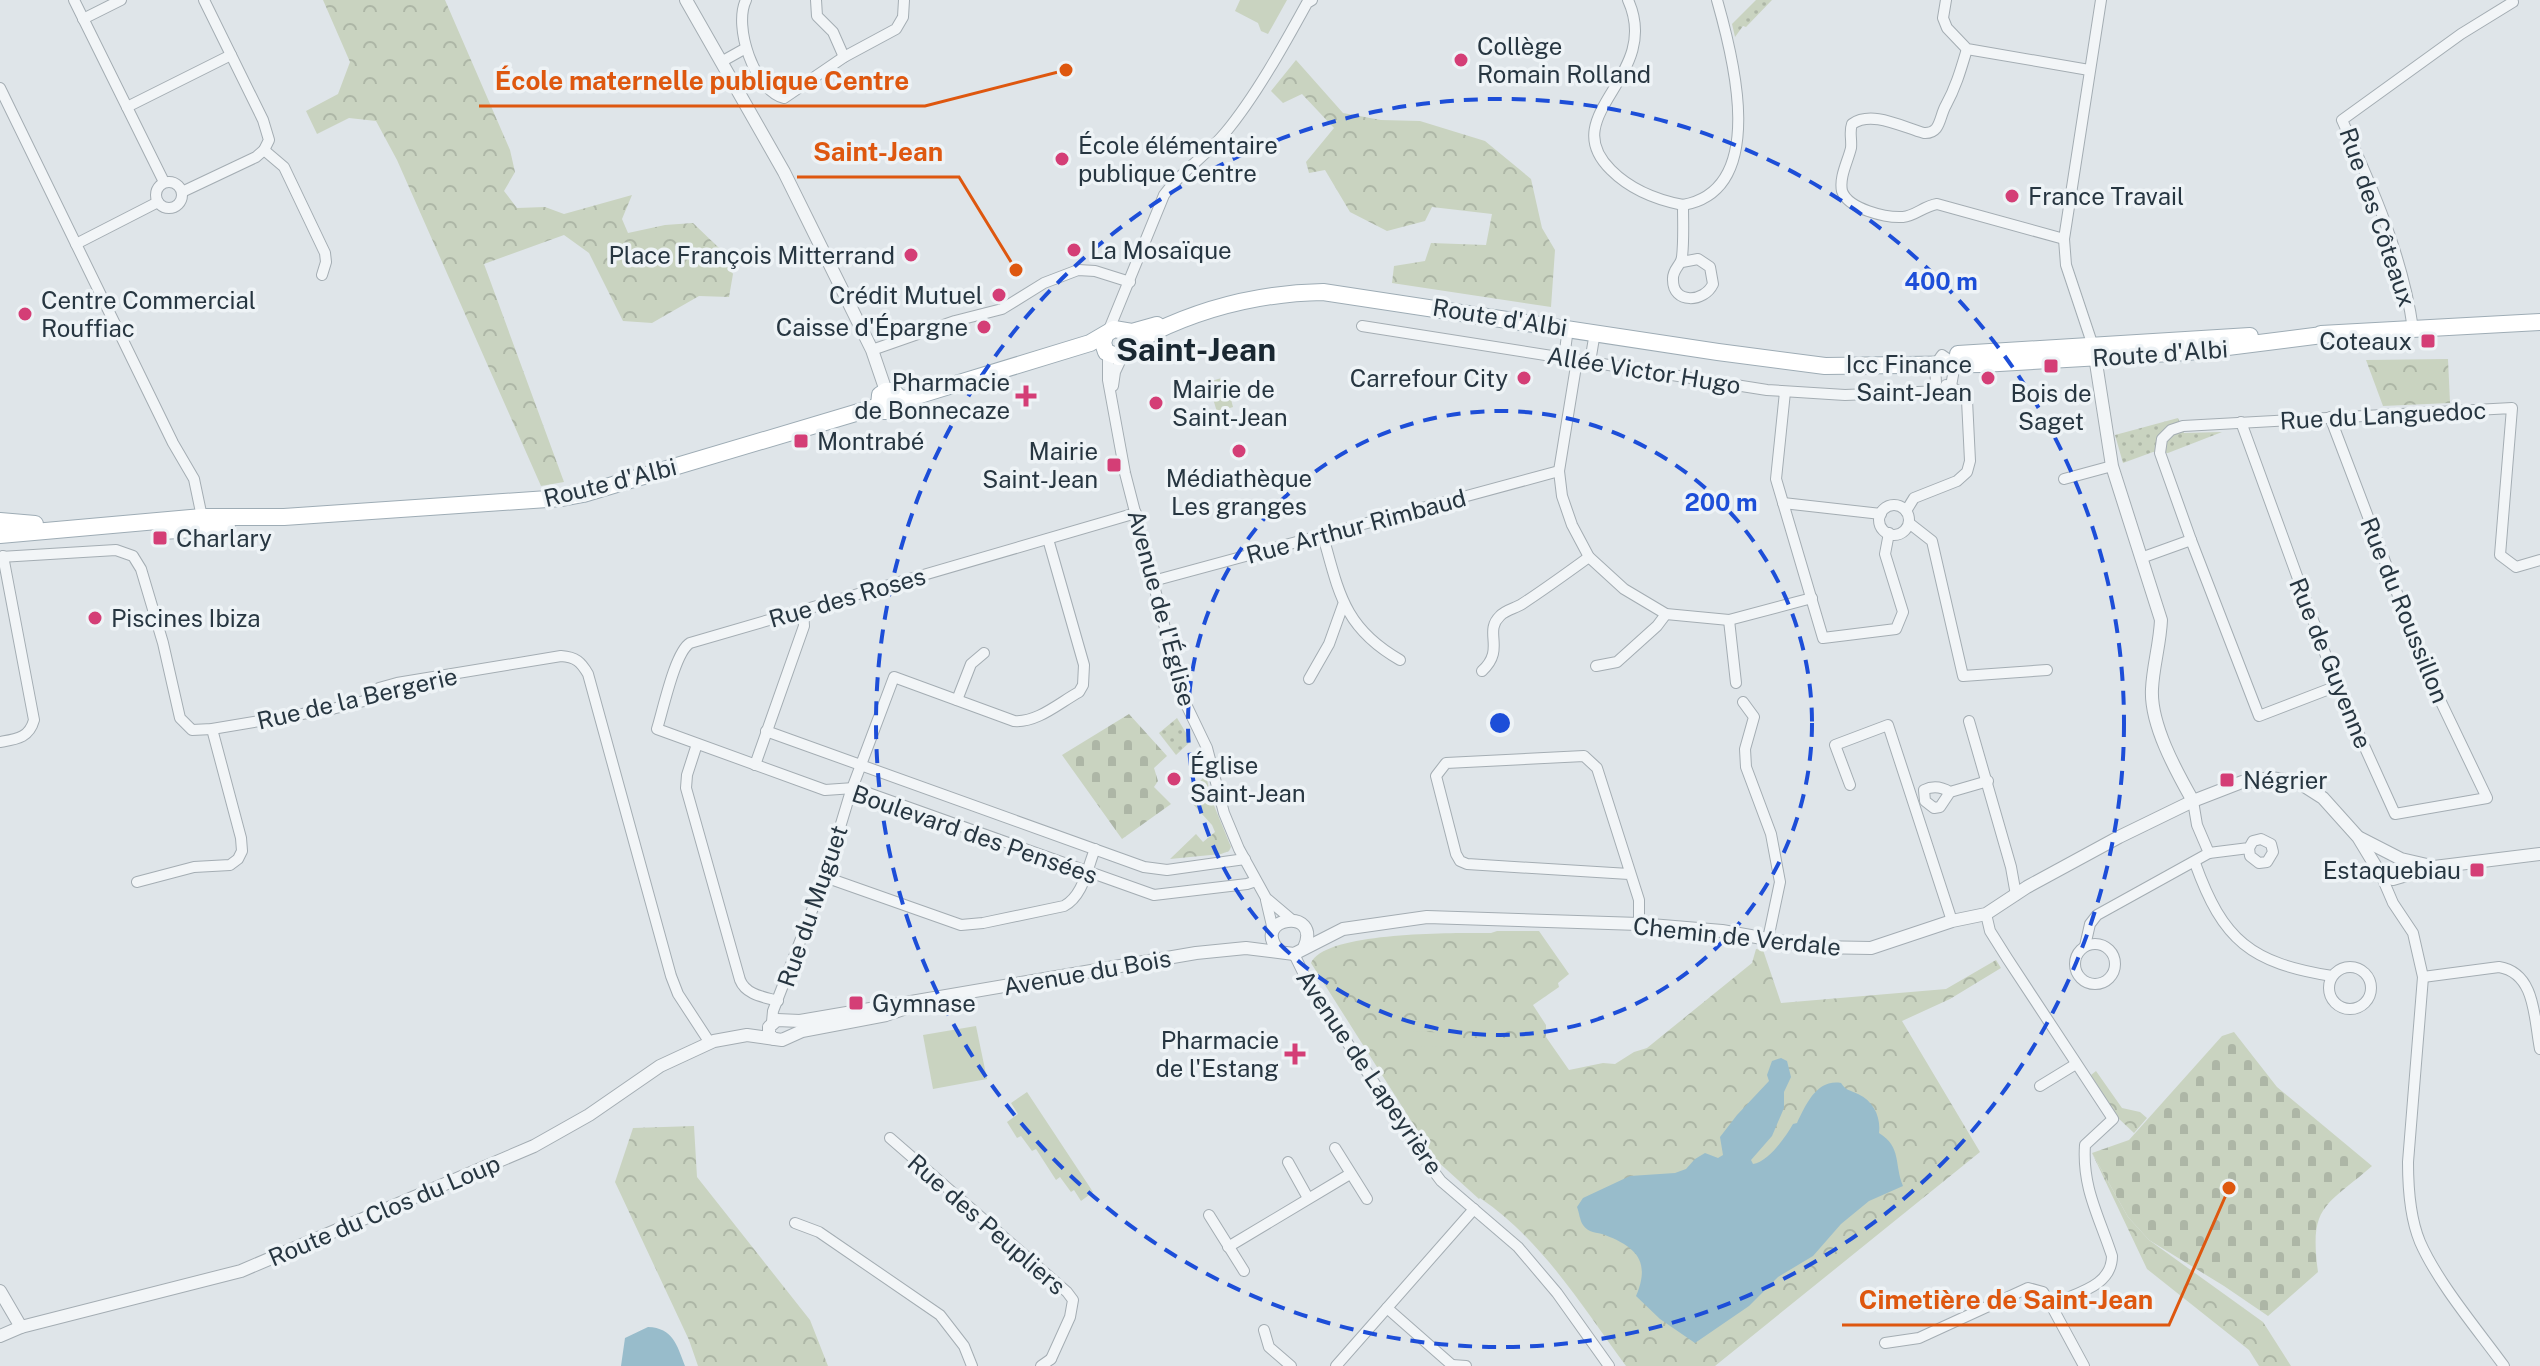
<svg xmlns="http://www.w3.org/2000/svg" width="2540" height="1366" viewBox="0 0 2540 1366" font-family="'Public Sans',sans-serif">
<defs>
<pattern id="grass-dots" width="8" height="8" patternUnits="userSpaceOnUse" patternTransform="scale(2)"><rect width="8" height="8" fill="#c9d3c0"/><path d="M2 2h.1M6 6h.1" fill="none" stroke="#adb6a6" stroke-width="1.8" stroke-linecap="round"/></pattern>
<pattern id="forest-crowns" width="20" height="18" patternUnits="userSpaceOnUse" patternTransform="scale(2)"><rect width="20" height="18" fill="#c9d3c0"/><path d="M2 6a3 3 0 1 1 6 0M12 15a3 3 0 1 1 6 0" fill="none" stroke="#adb6a6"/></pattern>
<pattern id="cemetery-stones" width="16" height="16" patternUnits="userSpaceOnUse" patternTransform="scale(2)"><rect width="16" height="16" fill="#c9d3c0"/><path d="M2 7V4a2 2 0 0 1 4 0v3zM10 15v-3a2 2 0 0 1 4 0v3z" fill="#adb6a6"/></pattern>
</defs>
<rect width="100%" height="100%" fill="#dfe5e9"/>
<g fill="url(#grass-dots)">
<path d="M 1756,0 L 1772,0 L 1746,27 L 1743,26 L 1735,37 L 1732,24 Z"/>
<path d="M 2178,418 L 2184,433 L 2222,432 L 2168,453 L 2153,452 L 2123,463 L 2115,435 Z"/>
<path d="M 1177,718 L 1191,741 L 1176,755 L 1159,733 Z"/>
</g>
<g fill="url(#forest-crowns)">
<path d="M 323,0 L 445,0 L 510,150 L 515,172 L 504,191 L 517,208 L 545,207 L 564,214 L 632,195 L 622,219 L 628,233 L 665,225 L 693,223 L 719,248 L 733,274 L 729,297 L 699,296 L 652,323 L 623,321 L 589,253 L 564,235 L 484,264 L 564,482 L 541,486 L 397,160 L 376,121 L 349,118 L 317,134 L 306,111 L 338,94 L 350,62 Z"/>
<path d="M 1296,60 L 1343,113 L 1381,120 L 1420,121 L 1485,141 L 1531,179 L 1542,228 L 1555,250 L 1551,307 L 1392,283 L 1394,266 L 1425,261 L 1431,243 L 1486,245 L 1492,214 L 1432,207 L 1425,221 L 1387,231 L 1350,212 L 1325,170 L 1309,173 L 1306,162 L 1334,128 L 1302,94 L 1283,103 L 1271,91 Z"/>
<path d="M 2448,359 L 2450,403 L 2383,406 L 2366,360 Z"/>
<path d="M 1206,775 L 1211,798 L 1231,847 L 1229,851 L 1221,854 L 1170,859 L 1196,834 L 1203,842 L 1215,832 L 1212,825 L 1192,803 L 1201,795 L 1194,787 Z"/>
<path d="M 1497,931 L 1539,931 L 1569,974 L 1558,983 L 1559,987 L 1533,1005 L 1546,1025 L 1546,1037 L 1569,1070 L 1603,1063 L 1615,1064 L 1634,1052 L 1647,1048 L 1752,963 L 1756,949 L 1763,950 L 1781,1003 L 1946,989 L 1996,960 L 2001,968 L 1950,999 L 1902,1021 L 1980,1152 L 1715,1366 L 1626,1366 C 1582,1306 1542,1240 1480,1198 L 1479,1199 L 1436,1160 L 1311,963 C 1325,931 1457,933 1491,933 Z"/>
<path d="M 2096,1071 L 2122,1108 L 2140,1112 L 2147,1118 L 2134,1133 L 2117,1117 L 2091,1075 Z"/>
<path d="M 694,1126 L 697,1177 L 810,1320 L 828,1366 L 698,1366 L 689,1340 L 615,1182 L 633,1128 Z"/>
<path d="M 2092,1153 L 2128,1217 L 2149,1240 L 2263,1322 L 2291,1366 L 2259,1366 L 2249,1350 L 2147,1269 Z"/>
</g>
<g fill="url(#cemetery-stones)">
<path d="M 1129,714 L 1167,756 L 1154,768 L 1158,781 L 1154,787 L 1171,804 L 1122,839 L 1062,755 Z"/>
<path d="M 2234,1032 L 2277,1087 L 2372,1166 C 2325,1207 2309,1205 2318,1272 L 2268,1316 L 2224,1286 L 2149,1240 L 2128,1217 L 2092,1153 L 2129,1140 L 2222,1036 Z"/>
</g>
<g fill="#c9d3c0">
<path d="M 1240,0 L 1287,0 L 1268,34 L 1261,31 L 1258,23 L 1235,11 Z"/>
<path d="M 1225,377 L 1233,407 L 1217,412 L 1208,382 Z"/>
<path d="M 976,1026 L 987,1079 L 933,1089 L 923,1035 Z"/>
<path d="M 1412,1031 L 1445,1033 L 1445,1047 L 1412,1046 Z"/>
<path d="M 1027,1092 L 1093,1192 L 1081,1201 L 1074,1190 L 1071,1192 L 1060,1177 L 1056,1180 L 1036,1149 L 1032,1151 L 1021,1136 L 1017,1138 L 1007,1122 L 1018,1114 L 1011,1103 Z"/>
</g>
<g fill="#98bccb">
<path d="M 1781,1058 L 1787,1061 L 1791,1077 L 1784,1092 L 1784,1108 L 1772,1136 L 1751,1160 L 1753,1164 C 1768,1162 1785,1138 1793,1124 L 1797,1123 C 1806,1104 1817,1079 1841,1083 C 1846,1091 1850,1090 1858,1094 C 1874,1101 1881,1118 1879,1133 C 1902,1147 1894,1165 1903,1186 L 1869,1201 L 1841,1224 L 1813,1256 L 1778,1277 L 1749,1306 L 1695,1343 L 1660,1319 L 1636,1296 C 1651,1261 1636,1247 1605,1235 C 1597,1232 1588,1233 1583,1225 C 1580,1221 1579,1212 1577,1207 L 1583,1198 L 1630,1176 L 1675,1173 L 1686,1169 L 1695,1159 L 1705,1153 L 1718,1158 L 1723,1155 L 1720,1137 L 1737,1115 L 1769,1081 L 1767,1075 L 1772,1061 Z"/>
<path d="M 648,1327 C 673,1328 677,1345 685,1366 L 621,1366 L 625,1338 Z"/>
</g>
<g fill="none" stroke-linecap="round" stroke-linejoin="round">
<g stroke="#a4adb3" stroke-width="12">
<g id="minor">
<path d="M 74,0 L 164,182"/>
<path d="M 746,0 C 733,26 754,90 784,98 L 844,57 L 896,29 L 903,17 L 904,0"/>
<path d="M 816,0 L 817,16 L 833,32 L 844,57"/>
<path d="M 1628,0 C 1663,77 1554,114 1611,170 C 1631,190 1657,200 1683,205 C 1683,222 1684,240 1682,257 C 1681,266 1672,269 1673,280 C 1673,304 1704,303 1713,284 L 1710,267 L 1698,259 L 1682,262"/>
<path d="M 1946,0 L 1943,18 L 1947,28 L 1967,49 L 2089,70"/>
<path d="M 83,19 L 121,0"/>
<path d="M 1967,49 C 1961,69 1956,87 1946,105 C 1939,117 1941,134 1924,133 C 1902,127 1872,110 1852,124 C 1849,132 1852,139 1851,148 C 1848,161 1839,177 1842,191 C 1848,209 1886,218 1903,217 C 1915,216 1924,206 1937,204 L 2064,239"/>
<path d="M 721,62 L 746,48"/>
<path d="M 0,88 L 173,443 L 194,479 L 202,517"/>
<path d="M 127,107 L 231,55"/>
<path d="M 264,150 L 284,167 L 325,253 L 326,262 L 322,275"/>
<circle cx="169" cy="195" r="13"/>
<path d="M 182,192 L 256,157 L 264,150 L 269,140 L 263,120 L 204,0"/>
<path d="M 1683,205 C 1769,190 1733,56 1717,0"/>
<path d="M 76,244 L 158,202"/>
<path d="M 1362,326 L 1767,390 L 1845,395 L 1942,391 L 1951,386 L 1955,364 L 1942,355 L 1935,365 L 1936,383 L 1927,392"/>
<path d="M 2413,329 C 2403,256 2372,187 2342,120 L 2461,34 L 2513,2"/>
<path d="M 1108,332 L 1164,195 C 1181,171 1206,156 1225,133 C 1255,97 1284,45 1307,3 L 1312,0"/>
<path d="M 2093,346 L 2066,265 L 2064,239 L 2101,0"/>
<path d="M 872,350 L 955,321 L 1002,309 L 1044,283 L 1078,270 L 1095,271 L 1130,282"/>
<path d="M 1108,354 L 1108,380 L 1125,473 L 1183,698 L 1207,748 L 1224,813 L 1239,849 L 1266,898 L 1291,919"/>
<path d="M 1564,358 L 1568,328"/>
<path d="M 1577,360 L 1559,471 L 1562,496 L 1572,525 L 1589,557 L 1624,589 L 1666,614 L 1729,620 L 1812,598"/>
<path d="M 1590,362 L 1595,332"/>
<path d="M 1113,386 L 1115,372 L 1122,357"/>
<path d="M 1785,392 L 1776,479 L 1823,638 L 1896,629 L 1903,612 L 1885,554 L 1889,533"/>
<path d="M 2241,422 L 2337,686 L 2395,814 L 2487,798 L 2429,677 L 2330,417"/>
<path d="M 2064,479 L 2112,466"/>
<path d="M 1783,503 L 1881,514"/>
<circle cx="1894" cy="520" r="15"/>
<path d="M 1906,511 L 1914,498 L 1957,481 L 1967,472 L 1970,461 L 1967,400 L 1957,390 L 1946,385"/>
<path d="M 1136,513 L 690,643 C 675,652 663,710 657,729 L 825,790 L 854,788 L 1154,895 L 1247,884 L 1256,881"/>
<path d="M 1909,523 L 1932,541 L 1963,676 L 2047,670"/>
<path d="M 1323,536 C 1339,593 1344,628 1400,660"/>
<path d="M 2191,540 L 2259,716 L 2337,686"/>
<path d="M 0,557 L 116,550 L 133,556 L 141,569 L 163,643 L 180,718 L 192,730 L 212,729 L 332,709 L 364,701 L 379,688 L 397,683 L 561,656 C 576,657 581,662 588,674 L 671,976 L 678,994 L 710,1043"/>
<path d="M 2141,558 L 2191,540 L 2160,453 L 2162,439 L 2171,430 L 2183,426 L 2512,408 L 2500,555 L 2516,567 L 2540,560"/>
<path d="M 1153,581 L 1559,471"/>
<path d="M 1729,620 L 1736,683"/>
<path d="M 1596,666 L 1617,662 L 1657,626 L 1666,614"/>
<path d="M 1482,671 C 1506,649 1483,632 1500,616 C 1505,610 1516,608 1522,604 C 1545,589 1567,573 1589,557"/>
<path d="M 1309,679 L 1329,644 L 1343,605"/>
<path d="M 957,700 L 971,664 L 984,653"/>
<path d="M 1743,702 L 1754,717 L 1745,749 L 1746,767 L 1771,834 L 1780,882 L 1768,939"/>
<path d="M 1969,721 L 2011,867 L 2016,895"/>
<path d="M 766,731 L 1144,867 L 1167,870 L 1245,859"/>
<path d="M 0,742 C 17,739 29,738 34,720 L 3,556"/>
<path d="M 697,744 L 687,775 L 686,788 L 740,980 C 746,995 764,997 778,1001"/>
<path d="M 755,765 L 804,626 L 803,610"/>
<path d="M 1850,785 L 1835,745 L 1888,725 L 1952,921"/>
<path d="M 1950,792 L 1940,807 L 1934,808 L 1925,801 L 1924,790 C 1934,785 1942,787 1950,792 L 1988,781"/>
<path d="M 2209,853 L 2249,848 L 2253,841 L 2261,839 L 2271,844 L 2273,852 L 2267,862 L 2259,863 L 2250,856 L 2249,848"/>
<path d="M 2195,863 C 2223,941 2251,963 2332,976"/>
<path d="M 1629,874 L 1467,864 L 1460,861 L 1456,854 L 1436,776 L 1446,763 L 1584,756 L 1597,768 L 1639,900 L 1639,924"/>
<path d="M 2381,875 L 2393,903 L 2413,933 L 2423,977 L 2408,1162 C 2408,1189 2410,1218 2420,1242 C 2438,1283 2477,1329 2504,1366"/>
<path d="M 825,877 L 961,925 L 983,923 L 1064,906 C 1083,896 1087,869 1095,849"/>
<path d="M 137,882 L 194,867 L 230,865 L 238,859 L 242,851 L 241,838 L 212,729"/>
<path d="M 1266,900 L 1273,930"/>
<path d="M 1986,914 L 1990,931 L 2007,958 L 2113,1119 L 2085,1145 C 2082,1188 2099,1216 2112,1256 C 2112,1287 2075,1293 2051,1305 L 2084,1366"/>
<circle cx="2095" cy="964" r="20"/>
<path d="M 2085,946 L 2090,924 L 2097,915 L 2209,853 L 2197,825 L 2193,801"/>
<path d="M 1294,954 L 1310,987 L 1432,1169 L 1441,1181 L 1518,1247 L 1557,1293 L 1609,1366"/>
<circle cx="2350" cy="988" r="21"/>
<path d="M 2423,977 L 2499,967 C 2536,973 2534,1019 2540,1049"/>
<path d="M 772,1022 L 773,1011 L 825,877 L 850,794 L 894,677 L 1014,721 C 1037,723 1059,703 1079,692 L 1083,685 L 1084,665 L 1048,539"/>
<path d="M 2040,1086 L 2076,1064"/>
<path d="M 890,1138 L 1067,1292 L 1073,1300 L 1070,1317 L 1051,1359"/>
<path d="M 1335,1148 L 1367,1199"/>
<path d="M 1288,1162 L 1308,1198"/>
<path d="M 1209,1215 L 1244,1271"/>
<path d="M 795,1223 L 819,1232 L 940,1315 L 964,1346 L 972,1366"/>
<path d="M 1228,1247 L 1350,1174"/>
<path d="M 1387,1308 L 1453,1366"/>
<path d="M 1264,1330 L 1269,1347 L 1291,1366"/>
<path d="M 1885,1343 L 1919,1338 L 2028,1288 L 2043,1292 L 2051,1305"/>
<path d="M 1452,1365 L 1466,1366"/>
<path d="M 1041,1366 L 1051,1359"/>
<path d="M 1336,1366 L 1474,1209"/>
</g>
</g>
<g stroke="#a4adb3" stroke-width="14">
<g id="tertiary">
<path d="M 686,0 L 784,172 L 872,350 L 886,391"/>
<path d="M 2094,350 L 2112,466 L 2161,620 C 2160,644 2153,666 2152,689 C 2150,724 2176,771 2193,801"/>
<path d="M 2360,838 L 2401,859 L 2427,865"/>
<path d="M 1279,951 C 1249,917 1323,906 1304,948"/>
<path d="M 774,1039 L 769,1034 L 769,1027 L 777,1020 L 800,1021 L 1196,953 L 1246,948 L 1294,954 L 1343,929 L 1427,917 L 1639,924 L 1722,931 L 1813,947 L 1871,948 L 1952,921 L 1986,914 L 2027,887 L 2119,837 L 2193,801 L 2242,782 L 2271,778 L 2298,782 L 2323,798 L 2358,837 L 2381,875 L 2393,879 L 2434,867 L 2540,854"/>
<path d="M 0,1291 L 21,1327"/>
<path d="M 0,1336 L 21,1327 L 241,1271 L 534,1146 L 589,1115 L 660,1066 L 714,1041 L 747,1035 L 782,1040 L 802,1031 L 886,1015 L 915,1005"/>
</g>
</g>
<g stroke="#9eacb5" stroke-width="18">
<g id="primary">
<path d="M 2321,334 L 2540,322"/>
<path d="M 1105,336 L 1103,343 L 1106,352 L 1119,357 C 1132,353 1141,338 1154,332 C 1206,307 1265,293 1323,292 L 1718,352 L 1825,366 L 1982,364 L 2188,352 L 2330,334"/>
<path d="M 1958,354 L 2250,336"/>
<path d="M 900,399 L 910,398 L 1090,343 L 1114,329 L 1132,332 L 1157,325"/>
<path d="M 879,406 L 880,395 L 886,391 L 893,391 L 900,399"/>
<path d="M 879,406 L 884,411 L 895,411 L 900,406 L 900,399"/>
<path d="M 0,521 L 35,524"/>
<path d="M 162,531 L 227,527"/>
<path d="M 0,535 L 202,517 L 284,517 L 562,498 L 583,494 L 879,406"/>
</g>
</g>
<use href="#minor" stroke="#f2f5f7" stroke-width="10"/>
<use href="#tertiary" stroke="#f2f5f7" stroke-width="12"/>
<use href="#primary" stroke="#fff" stroke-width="16"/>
</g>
<g fill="none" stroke="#1d4ed8" stroke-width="4" stroke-dasharray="14 10">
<circle cx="1500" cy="723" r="312"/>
<circle cx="1500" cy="723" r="624"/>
</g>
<g fill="#d43e76" stroke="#eef3f6" stroke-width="3">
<circle cx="1461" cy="60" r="8"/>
<circle cx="1062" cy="159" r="8"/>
<circle cx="2012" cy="196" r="8"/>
<circle cx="1074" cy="250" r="8"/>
<circle cx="911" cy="255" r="8"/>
<circle cx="999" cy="295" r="8"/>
<circle cx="25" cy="314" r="8"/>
<circle cx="984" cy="327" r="8"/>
<rect x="2420" y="333" width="16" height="16" rx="4"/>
<rect x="2043" y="358" width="16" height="16" rx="4"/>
<circle cx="1524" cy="378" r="8"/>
<circle cx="1988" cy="378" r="8"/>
<path d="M1022 384h8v8h8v8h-8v8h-8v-8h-8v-8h8z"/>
<circle cx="1156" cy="403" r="8"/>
<rect x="793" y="433" width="16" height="16" rx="4"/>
<circle cx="1239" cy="451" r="8"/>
<rect x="1106" y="457" width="16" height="16" rx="4"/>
<rect x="152" y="530" width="16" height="16" rx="4"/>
<circle cx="95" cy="618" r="8"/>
<circle cx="1174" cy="779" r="8"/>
<rect x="2219" y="772" width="16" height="16" rx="4"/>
<rect x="2469" y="862" width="16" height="16" rx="4"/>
<rect x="848" y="995" width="16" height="16" rx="4"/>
<path d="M1291 1042h8v8h8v8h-8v8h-8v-8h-8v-8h8z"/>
</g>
<g text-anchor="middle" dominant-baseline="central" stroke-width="7" stroke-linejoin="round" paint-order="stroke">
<g font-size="24" fill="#273641" stroke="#eef3f6" text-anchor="start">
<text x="1477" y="46">Collège<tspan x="1477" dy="28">Romain Rolland</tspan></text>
<text x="1078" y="145">École élémentaire<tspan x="1078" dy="28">publique Centre</tspan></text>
<text x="2028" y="196">France Travail</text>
<text x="1090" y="250">La Mosaïque</text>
<text x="895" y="255" text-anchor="end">Place François Mitterrand</text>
<text x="983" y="295" text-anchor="end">Crédit Mutuel</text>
<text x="41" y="300">Centre Commercial<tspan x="41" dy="28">Rouffiac</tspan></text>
<text x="968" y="327" text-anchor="end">Caisse d'Épargne</text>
<text x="2412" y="341" text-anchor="end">Coteaux</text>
<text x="1972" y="364" text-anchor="end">Icc Finance<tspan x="1972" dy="28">Saint-Jean</tspan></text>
<text x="1508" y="378" text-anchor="end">Carrefour City</text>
<text x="1010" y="382" text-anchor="end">Pharmacie<tspan x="1010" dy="28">de Bonnecaze</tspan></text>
<text x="1172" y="389">Mairie de<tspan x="1172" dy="28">Saint-Jean</tspan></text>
<text x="2051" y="393" text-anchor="middle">Bois de<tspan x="2051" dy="28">Saget</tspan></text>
<text x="817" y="441">Montrabé</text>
<text x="1098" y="451" text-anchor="end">Mairie<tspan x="1098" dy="28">Saint-Jean</tspan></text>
<text x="1239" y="478" text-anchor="middle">Médiathèque<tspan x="1239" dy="28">Les granges</tspan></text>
<text x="176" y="538">Charlary</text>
<text x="111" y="618">Piscines Ibiza</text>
<text x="1190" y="765">Église<tspan x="1190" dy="28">Saint-Jean</tspan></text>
<text x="2243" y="780">Négrier</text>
<text x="2461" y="870" text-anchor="end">Estaquebiau</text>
<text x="872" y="1003">Gymnase</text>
<text x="1279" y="1040" text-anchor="end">Pharmacie<tspan x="1279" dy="28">de l'Estang</tspan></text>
</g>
<g font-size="24" fill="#273641" stroke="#eef3f6">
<text transform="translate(2378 217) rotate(71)">Rue des Côteaux</text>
<text transform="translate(1500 317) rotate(9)">Route d'Albi</text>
<text transform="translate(2160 353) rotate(-4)">Route d'Albi</text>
<text transform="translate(1644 370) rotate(9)">Allée Victor Hugo</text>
<text transform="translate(2383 415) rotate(-3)">Rue du Languedoc</text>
<text transform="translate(610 482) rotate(-14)">Route d'Albi</text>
<text transform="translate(1356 526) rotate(-15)">Rue Arthur Rimbaud</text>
<text transform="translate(847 597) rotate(-16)">Rue des Roses</text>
<text transform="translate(1162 608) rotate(75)">Avenue de l'Église</text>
<text transform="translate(2405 610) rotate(68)">Rue du Roussillon</text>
<text transform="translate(2331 663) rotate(68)">Rue de Guyenne</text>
<text transform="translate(357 698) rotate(-13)">Rue de la Bergerie</text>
<text transform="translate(975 834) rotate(19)">Boulevard des Pensées</text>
<text transform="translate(812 906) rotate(-71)">Rue du Muguet</text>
<text transform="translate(1737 936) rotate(6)">Chemin de Verdale</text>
<text transform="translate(1087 972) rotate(-10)">Avenue du Bois</text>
<text transform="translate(1370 1072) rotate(56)">Avenue de Lapeyrière</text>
<text transform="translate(384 1210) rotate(-23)">Route du Clos du Loup</text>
<text transform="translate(987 1224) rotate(41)">Rue des Peupliers</text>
</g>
<g font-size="32" font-weight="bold" fill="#192731" stroke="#eef3f6">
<text x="1196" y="349">Saint-Jean</text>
</g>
</g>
<circle cx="1500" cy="723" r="12" fill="#1d4ed8" stroke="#eef3f6" stroke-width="4"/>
<g font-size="24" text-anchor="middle" font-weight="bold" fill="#1d4ed8" stroke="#eef3f6" stroke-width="7" stroke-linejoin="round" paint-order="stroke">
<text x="1941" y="290">400 m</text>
<text x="1721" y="511">200 m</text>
</g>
<path fill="none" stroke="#de570f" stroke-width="3" d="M1066 70L925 106H479M1016 270L959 177H797M2229 1188L2169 1325H1842"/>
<g fill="#de570f" stroke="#eef3f6" stroke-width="3">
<circle cx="1066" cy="70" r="8"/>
<circle cx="1016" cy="270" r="8"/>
<circle cx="2229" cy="1188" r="8"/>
</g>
<g font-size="26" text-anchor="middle" font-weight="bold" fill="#de570f" stroke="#eef3f6" stroke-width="7" stroke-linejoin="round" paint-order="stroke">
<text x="702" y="90">École maternelle publique Centre</text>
<text x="878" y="161">Saint-Jean</text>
<text x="2006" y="1309">Cimetière de Saint-Jean</text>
</g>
</svg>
